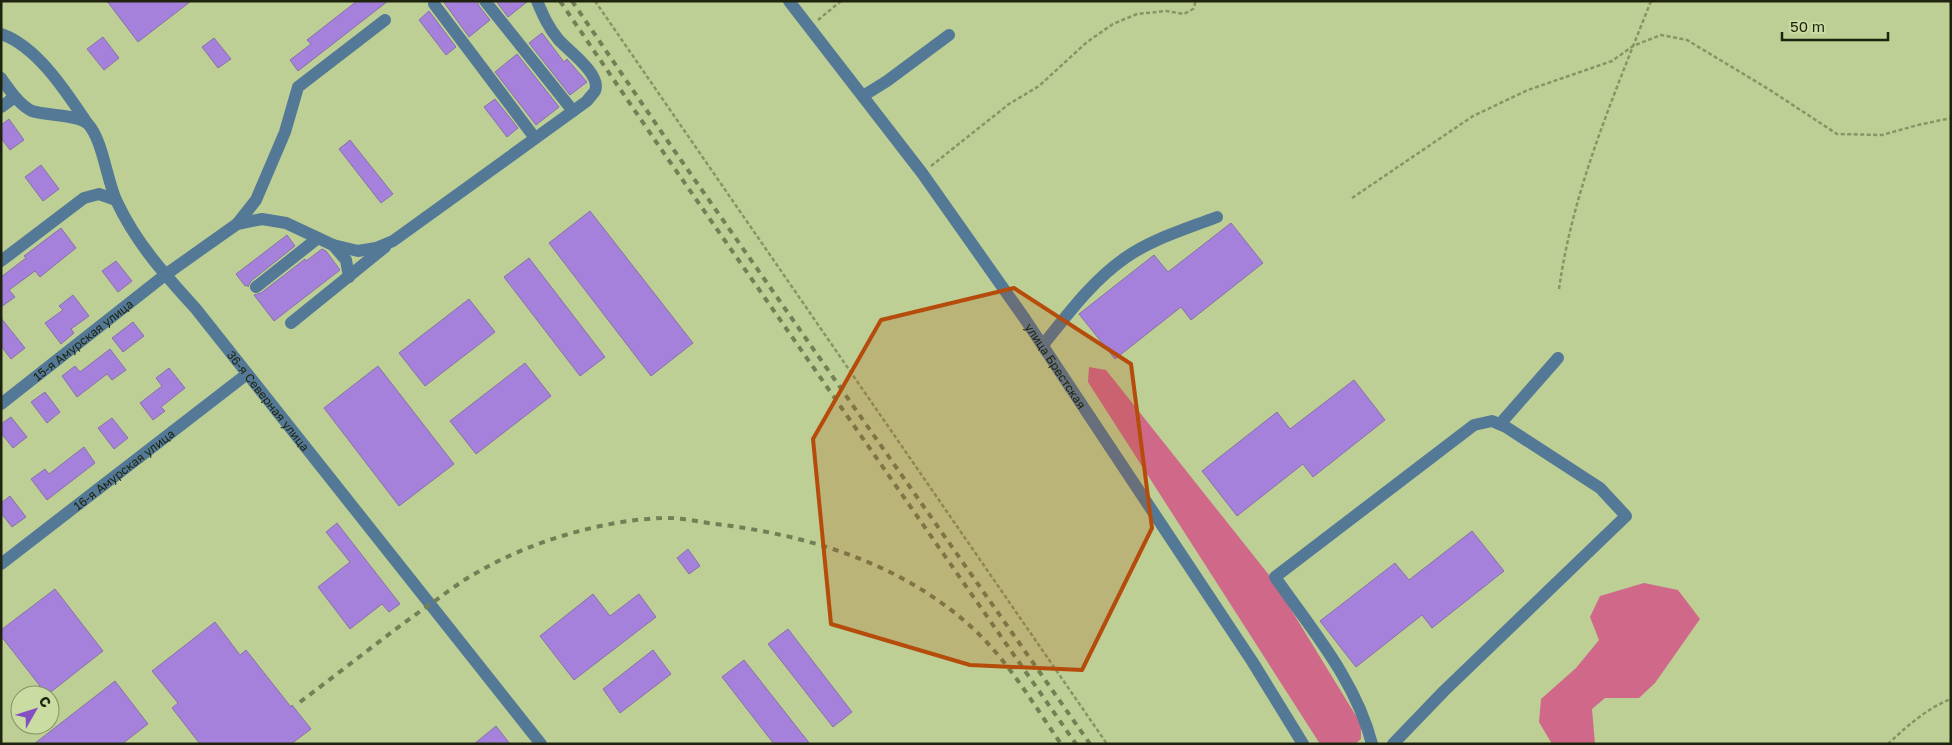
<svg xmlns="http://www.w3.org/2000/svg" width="1952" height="745" viewBox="0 0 1952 745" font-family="'Golos Text',sans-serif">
<rect width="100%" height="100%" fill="#bdcf94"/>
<g fill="#d06989">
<path d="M 1089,367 L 1106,370 L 1273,580 L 1361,724 L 1361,739 L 1355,744 L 1320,744 L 1088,382 Z"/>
<path d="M 1644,583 L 1678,590 L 1700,619 L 1655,683 L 1639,698 L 1605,698 L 1592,709 L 1595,744 L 1552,744 L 1539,722 L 1541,699 L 1576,668 L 1599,640 L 1590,617 L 1600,596 Z"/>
</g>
<g fill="#a681db" stroke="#8772a7">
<path d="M 107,1 L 191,1 L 138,42 Z"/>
<path d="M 357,1 L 388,1 L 298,71 L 290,60 L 311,44 L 307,40 Z"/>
<path d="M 443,1 L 477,1 L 479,6 L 490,20 L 469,37 Z"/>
<path d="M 496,1 L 528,1 L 508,17 Z"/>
<path d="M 429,11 L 456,47 L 446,55 L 419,20 Z"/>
<path d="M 542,33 L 564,62 L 567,59 L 586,81 L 587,82 L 570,95 L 529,43 Z"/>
<path d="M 103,37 L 119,58 L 104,70 L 87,49 Z"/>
<path d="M 214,38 L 231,59 L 218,68 L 202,47 Z"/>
<path d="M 517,54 L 559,107 L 536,125 L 495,72 Z"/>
<path d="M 495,99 L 518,128 L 507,137 L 484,107 Z"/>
<path d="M 9,119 L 24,140 L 10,150 L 1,138 L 1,125 Z"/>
<path d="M 350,140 L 393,194 L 381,203 L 339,149 Z"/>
<path d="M 41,165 L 59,189 L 43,201 L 25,177 Z"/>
<path d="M 590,211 L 693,343 L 651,376 L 549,243 Z"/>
<path d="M 1231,223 L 1263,263 L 1191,320 L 1181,307 L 1115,359 L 1079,314 L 1154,255 L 1168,272 Z"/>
<path d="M 61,228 L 76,248 L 40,277 L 35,271 L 9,290 L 15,297 L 1,307 L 1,277 L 26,258 L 24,256 Z"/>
<path d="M 287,235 L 295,246 L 251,281 L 248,287 L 247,285 L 245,286 L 236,274 Z"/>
<path d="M 322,249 L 326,251 L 340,270 L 274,321 L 254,295 L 261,293 L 305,259 L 306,261 Z"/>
<path d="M 529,258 L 605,357 L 580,376 L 504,277 Z"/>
<path d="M 116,261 L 132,281 L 118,292 L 102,271 Z"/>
<path d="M 73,295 L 89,316 L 71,329 L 74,333 L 61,344 L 45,323 L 63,310 L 59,306 Z"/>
<path d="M 469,299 L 495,332 L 425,386 L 399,353 Z"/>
<path d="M 1,318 L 25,348 L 11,359 L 1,346 Z"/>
<path d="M 133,322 L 144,336 L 123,352 L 112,338 Z"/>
<path d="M 110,349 L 126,370 L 112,380 L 107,374 L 77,397 L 62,376 L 75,366 L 80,372 Z"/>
<path d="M 525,363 L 551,396 L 476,454 L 450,421 Z"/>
<path d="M 378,366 L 454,464 L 399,506 L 324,408 Z"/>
<path d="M 169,368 L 185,388 L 161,407 L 165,411 L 153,420 L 140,403 L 162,386 L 156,378 Z"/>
<path d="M 1354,380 L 1385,420 L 1313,477 L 1303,464 L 1237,516 L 1202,471 L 1277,412 L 1290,429 Z"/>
<path d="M 45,392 L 60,412 L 47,423 L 31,402 Z"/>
<path d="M 11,417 L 27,437 L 13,448 L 1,433 L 1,424 Z"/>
<path d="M 112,418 L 128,438 L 114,449 L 98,428 Z"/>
<path d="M 84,447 L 95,463 L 47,500 L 31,479 L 45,469 L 49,474 Z"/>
<path d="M 10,496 L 26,517 L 12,527 L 1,513 L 1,503 Z"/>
<path d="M 337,523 L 400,604 L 389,612 L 382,604 L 350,629 L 318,587 L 350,562 L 326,532 Z"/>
<path d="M 1472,531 L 1504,571 L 1432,628 L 1422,615 L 1356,667 L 1320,621 L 1395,563 L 1409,580 Z"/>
<path d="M 688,549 L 700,566 L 689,574 L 677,558 Z"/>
<path d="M 55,589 L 103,651 L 47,695 L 1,636 L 1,630 Z"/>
<path d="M 593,594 L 610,616 L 639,594 L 656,617 L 574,680 L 540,636 Z"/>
<path d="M 215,622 L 240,655 L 246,650 L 291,707 L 292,705 L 311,729 L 291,744 L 200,744 L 172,708 L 178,703 L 152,671 Z"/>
<path d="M 788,629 L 852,712 L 833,727 L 768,644 Z"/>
<path d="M 653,650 L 671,674 L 620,713 L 603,689 Z"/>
<path d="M 744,660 L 810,744 L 774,744 L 722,677 Z"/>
<path d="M 115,681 L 148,724 L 122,744 L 34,744 Z"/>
<path d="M 496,726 L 510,744 L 474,744 Z"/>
</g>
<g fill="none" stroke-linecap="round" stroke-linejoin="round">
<g stroke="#879566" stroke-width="2.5" stroke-dasharray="4 2.5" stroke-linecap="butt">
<path d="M 595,1 L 1107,744"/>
<path d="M 818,20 L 841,1"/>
<path d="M 931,166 L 1009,104 L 1039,86 L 1087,42 L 1113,24 L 1137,14 L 1166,11 L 1184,14 L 1193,9 L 1196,1"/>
<path d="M 1352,198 L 1473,116 L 1528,90 L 1612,61 L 1633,46 L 1661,35 L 1687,40 L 1770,90 L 1837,134 L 1882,135 L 1918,125 L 1951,118"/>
<path d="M 1559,289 C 1573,189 1614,95 1651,1"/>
<path d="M 1888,744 C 1906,727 1927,708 1951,699"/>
</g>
<g stroke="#547996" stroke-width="12">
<path d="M 485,1 L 573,111"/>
<path id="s1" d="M 789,1 L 922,173 L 1025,319 L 1252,661 L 1303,744"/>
<path d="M 434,4 L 535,138"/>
<path d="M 1,34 C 37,46 67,93 87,123"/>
<path id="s2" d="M 1,78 C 9,89 19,105 32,111 C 46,116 78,114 88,124 C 103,140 107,182 117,202 C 136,243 166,276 196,309 L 541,744"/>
<path d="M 863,96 L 887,81 L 949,35"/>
<path d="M 1,107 L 15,97"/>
<path d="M 237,224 L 256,200 L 285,132 L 298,87 L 385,20"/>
<path d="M 333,245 L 346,260 L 349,277"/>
<path d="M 1,261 L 84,198 L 99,194 L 116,200"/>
<path d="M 256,287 L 318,238"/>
<path d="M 291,323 L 385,247"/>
<path d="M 1043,345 C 1068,314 1092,281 1125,258 C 1152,239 1186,229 1217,217"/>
<path id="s3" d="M 1,404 L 165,275 L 237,224 L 262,219 L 286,223 L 333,245 L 358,251 L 376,248 L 393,241 L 587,101 C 589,98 593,94 595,91 C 602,74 567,50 558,39 C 548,27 543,15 537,1"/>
<path d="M 1500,424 L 1558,358"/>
<path id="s4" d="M 1,564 L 247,374"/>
<path d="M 1372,744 C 1356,681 1312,630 1275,577 L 1474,425 L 1492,421 L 1506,427 L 1600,488 L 1626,516 L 1444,691 L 1393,744"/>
</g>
<g stroke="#737f55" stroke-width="4" stroke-dasharray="6 6" stroke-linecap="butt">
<path d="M 560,1 L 661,149 L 1076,744"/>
<path d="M 572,1 L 669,143 L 1090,744"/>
<path d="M 300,702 C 343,670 385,636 429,605 C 445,594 461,581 478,572 C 529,542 603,520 662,518 C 680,517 698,522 716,524 C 807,535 897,562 967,623 C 1006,657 1032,702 1061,744"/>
</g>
</g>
<path fill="#b54c0c" fill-opacity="0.2" stroke="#b54c0c" stroke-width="4" stroke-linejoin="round" d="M 1014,288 L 1131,364 L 1152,528 L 1082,670 L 970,665 L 831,624 L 813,439 L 881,320 Z"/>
<g text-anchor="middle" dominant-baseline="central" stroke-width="5" stroke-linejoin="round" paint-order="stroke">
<g font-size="12" fill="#1d230c" stroke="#cadca1">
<text stroke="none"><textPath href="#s3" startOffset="104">15-я Амурская улица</textPath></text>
<text stroke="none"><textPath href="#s1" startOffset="452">улица Брестская</textPath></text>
<text stroke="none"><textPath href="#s2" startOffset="438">36-я Северная улица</textPath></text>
<text stroke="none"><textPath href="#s4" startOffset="155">16-я Амурская улица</textPath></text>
</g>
</g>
<rect width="1952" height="745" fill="none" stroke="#1d230c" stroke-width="5"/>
<g transform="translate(35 710) rotate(51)"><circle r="24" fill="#cadca1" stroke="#859265"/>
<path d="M0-4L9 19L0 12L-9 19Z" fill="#844ec5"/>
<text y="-8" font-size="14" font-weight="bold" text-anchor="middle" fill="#1d230c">С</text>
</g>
<path d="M1782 32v8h106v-8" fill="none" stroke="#1d230c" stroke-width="2.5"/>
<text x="1790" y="32" font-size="15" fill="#1d230c" stroke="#cadca1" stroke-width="4" paint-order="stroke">50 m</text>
</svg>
